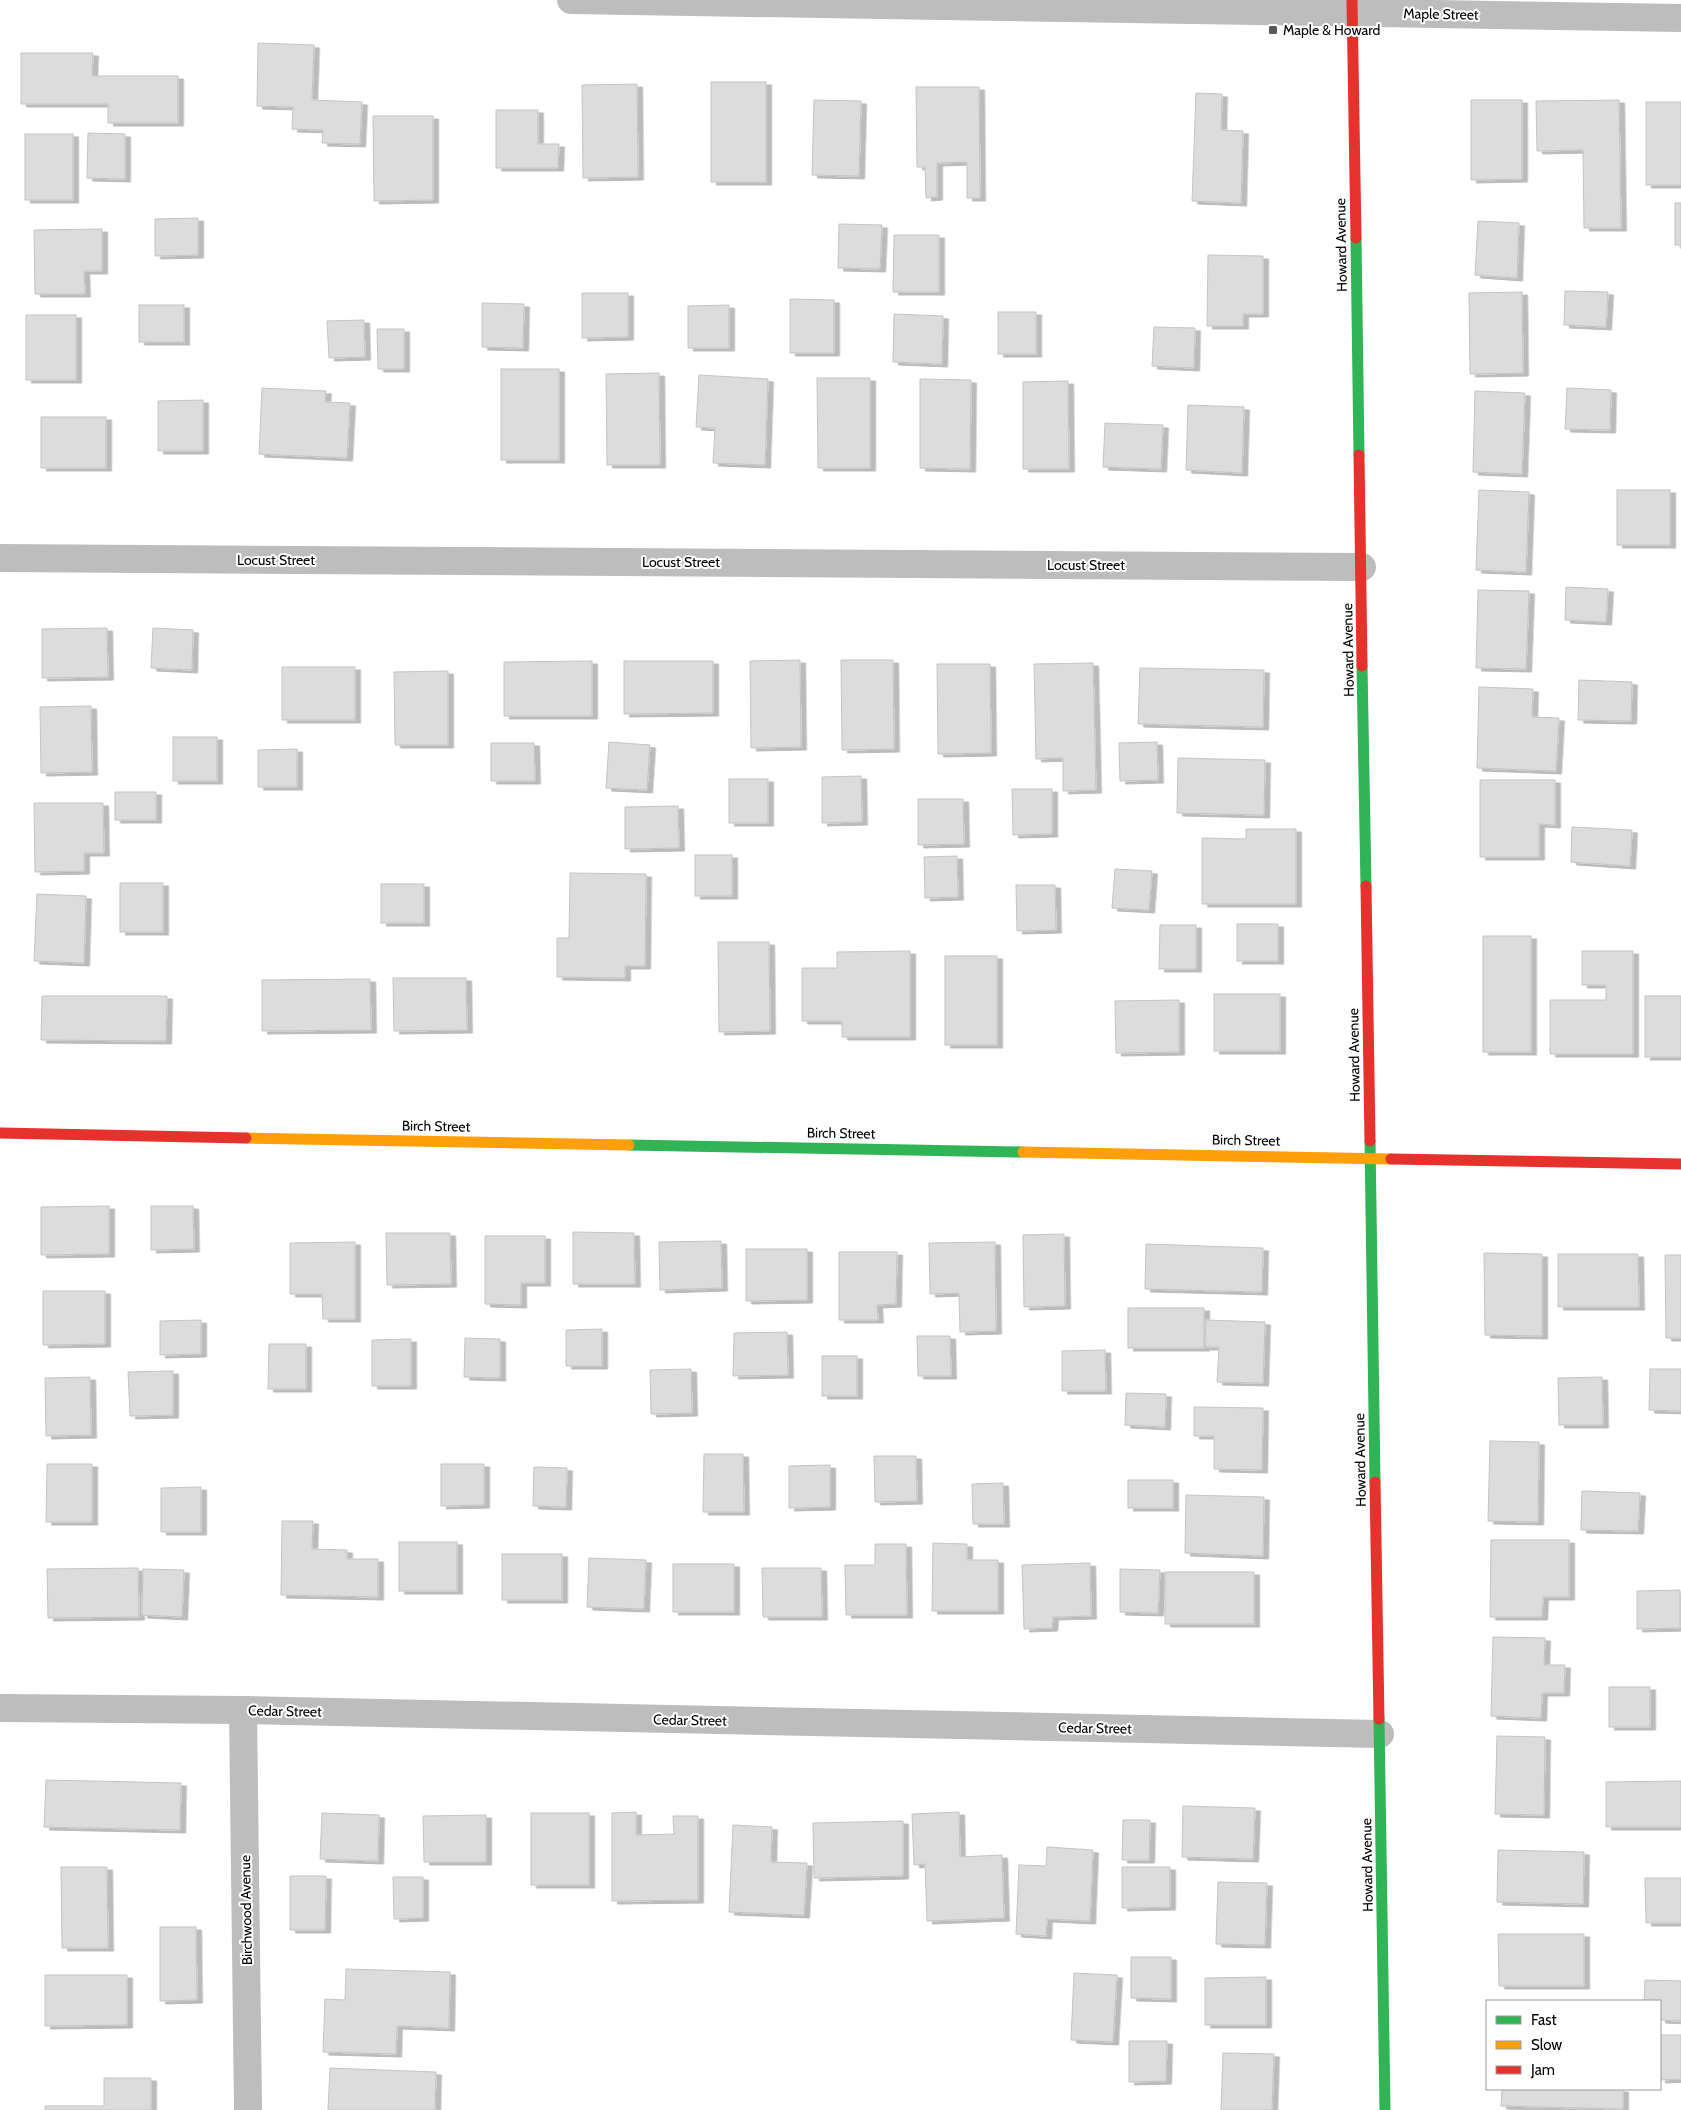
<svg xmlns="http://www.w3.org/2000/svg" width="1681" height="2110" viewBox="0 0 1681 2110" font-family="Cabin,sans-serif">
<defs>
<filter id="shadow"><feDropShadow dx="5.5" dy="3" stdDeviation="0" flood-color="#0004"/></filter>
</defs>
<rect width="100%" height="100%" fill="#fff"/>
<g fill="#dcdcdc" stroke="#c4c4c4" filter="url(#shadow)">
<path d="M 258,43 L 314,45 L 312,100 L 362,102 L 360,144 L 322,143 L 323,130 L 292,129 L 293,107 L 257,106 Z"/>
<path d="M 21,53 L 93,53 L 92,76 L 178,76 L 178,123 L 108,123 L 108,104 L 21,104 Z"/>
<rect x="711" y="82" width="55" height="100"/>
<path d="M 637,84 L 638,177 L 583,178 L 582,85 Z"/>
<path d="M 916,87 L 979,87 L 980,198 L 967,198 L 967,162 L 937,163 L 937,197 L 926,198 L 925,167 L 917,167 Z"/>
<path d="M 1196,93 L 1222,94 L 1221,130 L 1243,131 L 1241,203 L 1192,201 Z"/>
<path d="M 814,100 L 861,101 L 859,176 L 812,175 Z"/>
<path d="M 1471,100 L 1522,100 L 1522,179 L 1471,180 Z"/>
<path d="M 1619,100 L 1621,228 L 1584,228 L 1583,150 L 1537,151 L 1536,101 Z"/>
<rect x="1646" y="102" width="35" height="83"/>
<path d="M 496,110 L 538,110 L 538,144 L 559,144 L 558,168 L 496,168 Z"/>
<path d="M 373,116 L 433,116 L 433,200 L 374,201 Z"/>
<path d="M 88,133 L 125,134 L 125,179 L 87,178 Z"/>
<rect x="25" y="134" width="48" height="66"/>
<rect x="1675" y="203" width="6" height="42"/>
<path d="M 198,218 L 198,255 L 155,256 L 155,219 Z"/>
<path d="M 1478,221 L 1519,223 L 1517,278 L 1475,275 Z"/>
<path d="M 839,224 L 882,225 L 880,269 L 838,268 Z"/>
<path d="M 102,229 L 102,271 L 84,271 L 85,294 L 35,294 L 34,230 Z"/>
<path d="M 894,235 L 939,235 L 939,292 L 893,292 Z"/>
<path d="M 1208,255 L 1263,256 L 1263,314 L 1243,314 L 1243,326 L 1207,326 Z"/>
<path d="M 1565,291 L 1608,292 L 1606,327 L 1564,325 Z"/>
<path d="M 1522,292 L 1523,373 L 1470,374 L 1469,293 Z"/>
<path d="M 582,293 L 628,293 L 628,337 L 582,338 Z"/>
<path d="M 790,299 L 834,300 L 834,353 L 790,353 Z"/>
<path d="M 482,303 L 524,304 L 523,348 L 482,347 Z"/>
<rect x="139" y="305" width="45" height="37"/>
<path d="M 729,305 L 729,348 L 688,348 L 688,306 Z"/>
<rect x="998" y="312" width="38" height="42"/>
<path d="M 894,314 L 943,316 L 942,364 L 893,362 Z"/>
<rect x="26" y="315" width="50" height="65"/>
<path d="M 364,320 L 365,357 L 329,358 L 327,321 Z"/>
<path d="M 1154,327 L 1195,328 L 1194,368 L 1152,366 Z"/>
<path d="M 377,329 L 404,329 L 404,369 L 378,369 Z"/>
<rect x="501" y="369" width="58" height="91"/>
<path d="M 659,373 L 660,465 L 607,465 L 606,374 Z"/>
<path d="M 699,375 L 768,379 L 765,465 L 713,463 L 715,428 L 696,427 Z"/>
<path d="M 817,378 L 870,378 L 870,468 L 818,468 Z"/>
<path d="M 920,379 L 971,380 L 970,469 L 920,468 Z"/>
<path d="M 1068,381 L 1069,469 L 1023,469 L 1023,382 Z"/>
<path d="M 262,388 L 326,391 L 325,402 L 350,403 L 347,458 L 259,454 Z"/>
<path d="M 1567,388 L 1611,390 L 1610,430 L 1565,429 Z"/>
<path d="M 1475,391 L 1525,393 L 1522,474 L 1473,472 Z"/>
<path d="M 203,400 L 203,451 L 158,451 L 158,401 Z"/>
<path d="M 1188,405 L 1244,407 L 1242,473 L 1186,470 Z"/>
<rect x="41" y="417" width="65" height="51"/>
<path d="M 1105,423 L 1163,425 L 1161,469 L 1103,467 Z"/>
<path d="M 1479,490 L 1529,492 L 1526,572 L 1476,570 Z"/>
<rect x="1617" y="490" width="53" height="55"/>
<path d="M 1566,587 L 1608,589 L 1606,622 L 1565,620 Z"/>
<path d="M 1478,590 L 1529,591 L 1526,669 L 1476,668 Z"/>
<path d="M 107,628 L 108,677 L 42,678 L 42,629 Z"/>
<path d="M 153,628 L 193,630 L 192,670 L 151,668 Z"/>
<path d="M 800,660 L 801,747 L 751,748 L 750,661 Z"/>
<path d="M 841,660 L 893,660 L 894,749 L 842,750 Z"/>
<path d="M 592,661 L 592,716 L 504,716 L 504,662 Z"/>
<path d="M 624,661 L 713,661 L 713,713 L 624,714 Z"/>
<path d="M 1093,663 L 1096,790 L 1063,791 L 1063,758 L 1036,759 L 1034,664 Z"/>
<path d="M 937,664 L 990,664 L 991,753 L 938,754 Z"/>
<rect x="282" y="667" width="73" height="53"/>
<path d="M 1140,668 L 1264,670 L 1263,727 L 1138,724 Z"/>
<path d="M 448,671 L 448,745 L 395,745 L 394,672 Z"/>
<path d="M 1579,680 L 1632,682 L 1631,721 L 1578,720 Z"/>
<path d="M 1479,687 L 1533,689 L 1532,717 L 1559,718 L 1556,771 L 1477,768 Z"/>
<path d="M 91,706 L 92,772 L 41,773 L 40,707 Z"/>
<rect x="173" y="737" width="44" height="44"/>
<path d="M 609,742 L 650,745 L 647,790 L 606,788 Z"/>
<path d="M 1157,742 L 1158,780 L 1120,781 L 1119,743 Z"/>
<path d="M 491,743 L 534,743 L 535,781 L 491,781 Z"/>
<path d="M 297,749 L 297,787 L 258,787 L 258,750 Z"/>
<path d="M 1178,758 L 1265,760 L 1264,815 L 1177,813 Z"/>
<path d="M 861,776 L 862,822 L 822,823 L 822,777 Z"/>
<rect x="729" y="779" width="39" height="44"/>
<path d="M 1480,780 L 1555,780 L 1555,825 L 1539,824 L 1539,857 L 1480,857 Z"/>
<path d="M 1012,789 L 1052,789 L 1052,834 L 1013,835 Z"/>
<rect x="115" y="792" width="41" height="28"/>
<path d="M 918,799 L 963,799 L 964,844 L 918,845 Z"/>
<path d="M 34,803 L 103,803 L 104,853 L 84,853 L 84,871 L 35,872 Z"/>
<path d="M 678,806 L 679,848 L 625,849 L 625,807 Z"/>
<path d="M 1572,827 L 1632,830 L 1630,866 L 1571,862 Z"/>
<path d="M 1246,829 L 1296,829 L 1296,904 L 1202,904 L 1202,838 L 1246,839 Z"/>
<rect x="695" y="855" width="37" height="41"/>
<path d="M 957,856 L 958,897 L 925,898 L 924,857 Z"/>
<path d="M 1115,869 L 1152,871 L 1149,910 L 1112,908 Z"/>
<path d="M 570,873 L 646,874 L 645,966 L 625,966 L 625,978 L 557,977 L 557,938 L 569,938 Z"/>
<rect x="120" y="883" width="43" height="49"/>
<rect x="381" y="884" width="43" height="39"/>
<path d="M 1016,885 L 1055,885 L 1056,930 L 1017,931 Z"/>
<path d="M 37,894 L 86,896 L 84,963 L 34,961 Z"/>
<rect x="1237" y="924" width="41" height="37"/>
<path d="M 1160,925 L 1196,925 L 1196,969 L 1159,969 Z"/>
<rect x="1483" y="936" width="48" height="116"/>
<path d="M 718,942 L 769,942 L 770,1031 L 719,1032 Z"/>
<path d="M 910,951 L 910,1037 L 842,1037 L 842,1021 L 802,1021 L 802,968 L 837,968 L 837,952 Z"/>
<path d="M 1582,951 L 1633,951 L 1633,1054 L 1550,1054 L 1550,1000 L 1606,1000 L 1606,985 L 1582,985 Z"/>
<rect x="945" y="956" width="52" height="89"/>
<path d="M 393,978 L 466,978 L 467,1030 L 394,1031 Z"/>
<path d="M 370,979 L 371,1030 L 262,1031 L 262,980 Z"/>
<rect x="1214" y="994" width="66" height="57"/>
<path d="M 42,996 L 167,996 L 166,1041 L 41,1040 Z"/>
<rect x="1645" y="996" width="36" height="61"/>
<path d="M 1179,1000 L 1179,1052 L 1116,1053 L 1115,1001 Z"/>
<path d="M 109,1206 L 109,1254 L 41,1255 L 41,1207 Z"/>
<path d="M 151,1206 L 193,1206 L 194,1249 L 151,1250 Z"/>
<path d="M 573,1232 L 634,1233 L 635,1284 L 573,1284 Z"/>
<path d="M 386,1233 L 450,1233 L 451,1284 L 387,1285 Z"/>
<path d="M 1064,1234 L 1065,1306 L 1024,1307 L 1023,1235 Z"/>
<path d="M 485,1236 L 545,1236 L 545,1283 L 521,1283 L 521,1305 L 485,1304 Z"/>
<path d="M 721,1241 L 722,1288 L 660,1290 L 659,1242 Z"/>
<path d="M 355,1242 L 355,1319 L 323,1319 L 322,1294 L 290,1294 L 290,1243 Z"/>
<path d="M 995,1242 L 996,1331 L 960,1332 L 959,1293 L 930,1294 L 929,1243 Z"/>
<path d="M 1146,1244 L 1263,1248 L 1262,1292 L 1145,1289 Z"/>
<path d="M 746,1249 L 807,1249 L 807,1300 L 746,1301 Z"/>
<path d="M 839,1252 L 897,1252 L 896,1304 L 877,1305 L 878,1320 L 839,1320 Z"/>
<path d="M 1484,1253 L 1542,1254 L 1542,1336 L 1485,1335 Z"/>
<path d="M 1558,1254 L 1638,1254 L 1639,1307 L 1558,1307 Z"/>
<path d="M 1665,1255 L 1681,1255 L 1681,1338 L 1666,1338 Z"/>
<path d="M 43,1291 L 105,1291 L 105,1344 L 43,1345 Z"/>
<rect x="1128" y="1308" width="76" height="40"/>
<path d="M 201,1320 L 201,1354 L 160,1355 L 160,1321 Z"/>
<path d="M 1206,1320 L 1265,1322 L 1263,1383 L 1217,1382 L 1219,1347 L 1205,1347 Z"/>
<path d="M 602,1329 L 602,1366 L 566,1366 L 566,1330 Z"/>
<path d="M 787,1332 L 788,1375 L 733,1376 L 734,1333 Z"/>
<path d="M 917,1336 L 950,1336 L 951,1376 L 918,1376 Z"/>
<path d="M 465,1338 L 500,1339 L 500,1378 L 464,1377 Z"/>
<path d="M 411,1339 L 411,1386 L 372,1386 L 372,1340 Z"/>
<path d="M 269,1344 L 306,1344 L 306,1389 L 268,1389 Z"/>
<path d="M 1105,1350 L 1106,1391 L 1062,1391 L 1062,1351 Z"/>
<rect x="822" y="1356" width="35" height="40"/>
<path d="M 691,1369 L 692,1413 L 651,1414 L 650,1370 Z"/>
<path d="M 1650,1369 L 1681,1369 L 1681,1411 L 1649,1410 Z"/>
<path d="M 173,1371 L 173,1415 L 130,1416 L 128,1372 Z"/>
<path d="M 90,1377 L 91,1435 L 46,1436 L 45,1378 Z"/>
<path d="M 1602,1377 L 1603,1425 L 1559,1425 L 1558,1378 Z"/>
<path d="M 1126,1393 L 1166,1394 L 1165,1427 L 1125,1425 Z"/>
<path d="M 1194,1407 L 1263,1408 L 1262,1470 L 1214,1469 L 1214,1436 L 1194,1436 Z"/>
<path d="M 1490,1441 L 1539,1442 L 1538,1522 L 1488,1521 Z"/>
<path d="M 704,1454 L 743,1454 L 744,1512 L 703,1512 Z"/>
<path d="M 874,1456 L 916,1456 L 917,1501 L 875,1502 Z"/>
<path d="M 47,1464 L 92,1464 L 92,1522 L 46,1522 Z"/>
<path d="M 441,1464 L 484,1464 L 484,1505 L 441,1506 Z"/>
<path d="M 830,1465 L 830,1507 L 789,1508 L 789,1466 Z"/>
<path d="M 534,1467 L 567,1468 L 566,1507 L 533,1506 Z"/>
<rect x="1128" y="1480" width="45" height="28"/>
<path d="M 1003,1483 L 1004,1524 L 973,1524 L 972,1484 Z"/>
<path d="M 201,1487 L 201,1532 L 161,1532 L 161,1488 Z"/>
<path d="M 1582,1491 L 1640,1493 L 1638,1531 L 1581,1530 Z"/>
<path d="M 1186,1495 L 1264,1497 L 1263,1556 L 1185,1553 Z"/>
<path d="M 282,1521 L 313,1521 L 312,1549 L 347,1550 L 347,1559 L 378,1559 L 378,1597 L 281,1595 Z"/>
<path d="M 1491,1540 L 1569,1540 L 1569,1597 L 1543,1597 L 1542,1617 L 1490,1617 Z"/>
<rect x="399" y="1542" width="58" height="49"/>
<path d="M 933,1543 L 967,1544 L 967,1560 L 998,1560 L 998,1611 L 932,1611 Z"/>
<path d="M 875,1544 L 906,1544 L 907,1615 L 846,1615 L 845,1565 L 875,1565 Z"/>
<rect x="502" y="1554" width="60" height="46"/>
<path d="M 589,1558 L 646,1560 L 644,1609 L 587,1607 Z"/>
<path d="M 1090,1563 L 1091,1616 L 1053,1617 L 1052,1628 L 1024,1629 L 1022,1565 Z"/>
<rect x="673" y="1564" width="61" height="48"/>
<path d="M 138,1568 L 139,1617 L 48,1618 L 47,1569 Z"/>
<path d="M 762,1568 L 821,1568 L 822,1617 L 763,1617 Z"/>
<path d="M 143,1569 L 184,1570 L 182,1617 L 142,1615 Z"/>
<path d="M 1120,1569 L 1160,1570 L 1158,1613 L 1120,1612 Z"/>
<rect x="1165" y="1572" width="89" height="52"/>
<path d="M 1680,1590 L 1680,1628 L 1637,1629 L 1637,1591 Z"/>
<path d="M 1493,1637 L 1545,1638 L 1544,1665 L 1565,1665 L 1564,1693 L 1542,1693 L 1541,1718 L 1491,1716 Z"/>
<rect x="1609" y="1687" width="41" height="40"/>
<path d="M 1497,1736 L 1545,1737 L 1544,1815 L 1495,1814 Z"/>
<path d="M 46,1780 L 181,1783 L 180,1830 L 44,1827 Z"/>
<path d="M 1681,1781 L 1681,1827 L 1606,1827 L 1606,1782 Z"/>
<path d="M 1183,1806 L 1255,1808 L 1253,1859 L 1182,1857 Z"/>
<path d="M 636,1812 L 636,1835 L 674,1834 L 673,1816 L 698,1816 L 698,1900 L 612,1901 L 612,1813 Z"/>
<path d="M 959,1812 L 960,1857 L 1002,1855 L 1004,1918 L 927,1921 L 925,1864 L 914,1865 L 912,1814 Z"/>
<path d="M 322,1813 L 379,1815 L 378,1861 L 320,1859 Z"/>
<rect x="531" y="1813" width="58" height="72"/>
<path d="M 486,1815 L 486,1862 L 424,1862 L 423,1816 Z"/>
<path d="M 1123,1820 L 1150,1820 L 1149,1860 L 1122,1860 Z"/>
<path d="M 903,1821 L 903,1876 L 814,1878 L 813,1823 Z"/>
<path d="M 733,1825 L 772,1827 L 771,1862 L 807,1863 L 804,1915 L 729,1912 Z"/>
<path d="M 1047,1847 L 1093,1850 L 1090,1921 L 1047,1919 L 1046,1936 L 1016,1934 L 1019,1865 L 1046,1866 Z"/>
<path d="M 1498,1850 L 1584,1852 L 1583,1904 L 1497,1902 Z"/>
<path d="M 61,1867 L 107,1867 L 108,1948 L 62,1948 Z"/>
<path d="M 1122,1867 L 1170,1867 L 1170,1907 L 1122,1908 Z"/>
<path d="M 290,1876 L 326,1876 L 325,1930 L 290,1930 Z"/>
<path d="M 393,1877 L 423,1877 L 423,1918 L 394,1919 Z"/>
<path d="M 1645,1878 L 1681,1878 L 1681,1923 L 1646,1923 Z"/>
<path d="M 1218,1882 L 1267,1883 L 1265,1945 L 1216,1944 Z"/>
<path d="M 160,1927 L 196,1927 L 197,2000 L 160,2001 Z"/>
<path d="M 1498,1934 L 1584,1934 L 1584,1986 L 1499,1986 Z"/>
<path d="M 1131,1957 L 1171,1957 L 1171,1999 L 1131,1998 Z"/>
<path d="M 346,1969 L 450,1972 L 449,2028 L 397,2026 L 396,2054 L 323,2052 L 325,1999 L 345,2000 Z"/>
<path d="M 1074,1973 L 1117,1975 L 1113,2042 L 1071,2040 Z"/>
<path d="M 45,1975 L 127,1975 L 127,2025 L 45,2026 Z"/>
<path d="M 1266,1977 L 1266,2025 L 1205,2025 L 1205,1978 Z"/>
<path d="M 1645,1980 L 1681,1981 L 1681,2021 L 1660,2020 L 1660,2001 L 1644,2001 Z"/>
<path d="M 1660,2035 L 1681,2035 L 1681,2079 L 1660,2080 Z"/>
<path d="M 1129,2041 L 1167,2041 L 1166,2081 L 1129,2082 Z"/>
<path d="M 1223,2053 L 1274,2054 L 1272,2110 L 1221,2110 Z"/>
<path d="M 330,2068 L 436,2072 L 435,2110 L 328,2110 Z"/>
<path d="M 104,2078 L 151,2078 L 151,2110 L 45,2110 L 45,2106 L 104,2106 Z"/>
<path d="M 1502,2089 L 1623,2089 L 1623,2109 L 1501,2106 Z"/>
</g>
<g fill="none" stroke-linecap="round" stroke-linejoin="round">
<g stroke="#bdbdbd" stroke-width="28">
<path d="M 571,0 L 1681,18"/>
<path d="M 0,558 L 1362,567"/>
<path d="M 0,1708 L 243,1710 L 1380,1734"/>
<path d="M 243,1710 L 248,2110"/>
</g>
<g stroke="#30b455" stroke-width="11">
<path d="M 1356,238 L 1359,455"/>
<path d="M 1362,666 L 1366,886"/>
<path d="M 1370,1141 L 1375,1482"/>
<path d="M 629,1145 L 1023,1152"/>
<path d="M 1379,1719 L 1385,2110"/>
</g>
<g stroke="#ff9f0a" stroke-width="11">
<path d="M 246,1138 L 629,1145"/>
<path d="M 1023,1152 L 1391,1159"/>
</g>
<g stroke="#e5322d" stroke-width="11">
<path d="M 1352,0 L 1356,238"/>
<path d="M 1359,455 L 1362,666"/>
<path d="M 1366,886 L 1370,1141"/>
<path d="M 0,1133 L 246,1138"/>
<path d="M 1391,1159 L 1681,1164"/>
<path d="M 1375,1482 L 1379,1719"/>
</g>
</g>
<rect fill="#595959" stroke="#fff" stroke-width="2" x="1268" y="25" width="10" height="10" rx="2.5"/>
<g text-anchor="middle" dominant-baseline="central" stroke-width="4" stroke-linejoin="round" paint-order="stroke">
<g font-size="14" fill="#000" stroke="#fff">
<text transform="translate(1441 14) rotate(1)">Maple Street</text>
<text transform="translate(1341 245) rotate(-91)">Howard Avenue</text>
<text x="276" y="560">Locust Street</text>
<text x="681" y="562">Locust Street</text>
<text x="1086" y="565">Locust Street</text>
<text transform="translate(1348 650) rotate(-91)">Howard Avenue</text>
<text transform="translate(1354 1055) rotate(-91)">Howard Avenue</text>
<text transform="translate(436 1126) rotate(1)">Birch Street</text>
<text transform="translate(841 1133) rotate(1)">Birch Street</text>
<text transform="translate(1246 1140) rotate(1)">Birch Street</text>
<text transform="translate(1360 1460) rotate(-91)">Howard Avenue</text>
<text transform="translate(285 1711) rotate(1)">Cedar Street</text>
<text transform="translate(690 1720) rotate(1)">Cedar Street</text>
<text transform="translate(1095 1728) rotate(1)">Cedar Street</text>
<text transform="translate(1367 1865) rotate(-91)">Howard Avenue</text>
<text transform="translate(246 1910) rotate(-91)">Birchwood Avenue</text>
</g>
<g font-size="14" fill="#000" stroke="#fff" text-anchor="start">
<text x="1283" y="30">Maple &amp; Howard</text>
</g>
</g>
<rect x="1486" y="2000" width="175" height="90" fill="#ffffff" stroke="#999999"/>
<rect x="1496" y="2016" width="25" height="8" fill="#30b455" stroke="#999999"/>
<text x="1531" y="2025" font-size="15" fill="#000000">Fast</text>
<rect x="1496" y="2041" width="25" height="8" fill="#ff9f0a" stroke="#999999"/>
<text x="1531" y="2050" font-size="15" fill="#000000">Slow</text>
<rect x="1496" y="2066" width="25" height="8" fill="#e5322d" stroke="#999999"/>
<text x="1531" y="2075" font-size="15" fill="#000000">Jam</text>
</svg>
